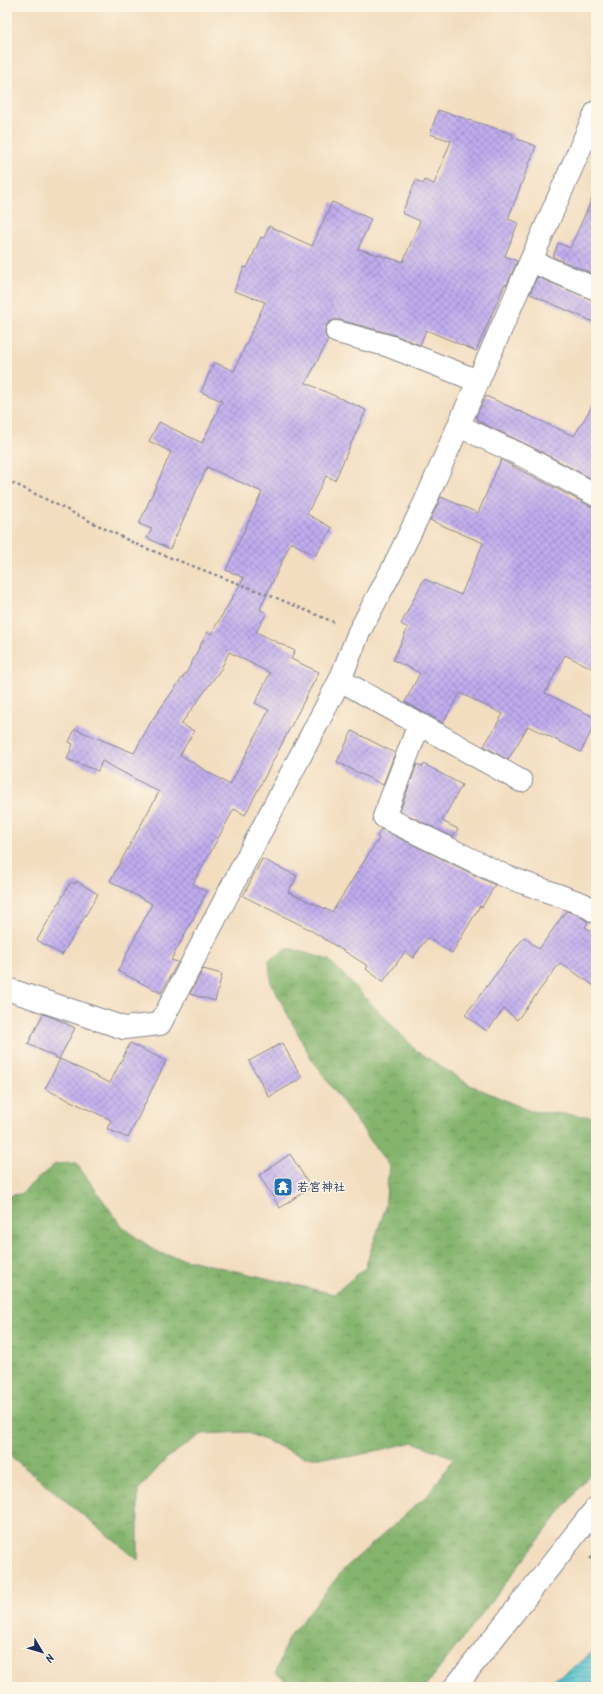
<svg xmlns="http://www.w3.org/2000/svg" width="603" height="1694" viewBox="0 0 603 1694" font-family="Kalam,'Klee One',sans-serif">
<defs>
<pattern id="forest-crowns" width="20" height="18" patternUnits="userSpaceOnUse"><rect width="20" height="18" fill="#84b46d"/><path d="M2 6a3 3 0 1 1 6 0M12 15a3 3 0 1 1 6 0" fill="none" stroke="#6b935d"/></pattern>
<pattern id="water-rules" width="6" height="5" patternUnits="userSpaceOnUse"><rect width="6" height="5" fill="#56c3cd"/><path d="M0 2.5h6" fill="none" stroke="#469faa"/></pattern>
<pattern id="building-cross-hatch" width="8" height="8" patternUnits="userSpaceOnUse"><rect width="8" height="8" fill="#c0acee"/><path d="M0 0l8 8M0 8l8-8" fill="none" stroke="#9b8cc4"/></pattern>
</defs>
<rect width="100%" height="100%" fill="#fcf5e5"/>
<filter id="ink" filterUnits="userSpaceOnUse"><feTurbulence type="fractalNoise" baseFrequency=".025" numOctaves="2"/><feDisplacementMap in="SourceGraphic" scale="8" xChannelSelector="R" yChannelSelector="G"/><feConvolveMatrix kernelMatrix="1 2 1 2 8 2 1 2 1" color-interpolation-filters="sRGB"/></filter>
<filter id="wash" filterUnits="userSpaceOnUse"><feTurbulence type="fractalNoise" baseFrequency=".012" numOctaves="4" result="noise"/><feDisplacementMap in="SourceGraphic" scale="16" xChannelSelector="R" yChannelSelector="G"/><feGaussianBlur stdDeviation="0.9" result="paint"/><feColorMatrix in="noise" values="0 0 0 0 0 0 0 0 0 0 0 0 0 0 0 0 0 1.4 0 .05"/><feComposite in="paint" operator="in"/></filter>
<g filter="url(#wash)">
<rect width="100%" height="100%" fill="#f3ddbf"/>
<path fill="url(#forest-crowns)" stroke="#507266" d="M 289,948 L 329,960 L 417,1051 L 470,1085 L 530,1111 L 596,1117 L 596,1466 L 425,1687 L 293,1687 L 276,1673 L 288,1638 L 344,1569 L 429,1494 L 454,1458 L 413,1442 L 350,1457 L 304,1457 L 246,1432 L 202,1434 L 168,1457 L 138,1490 L 138,1560 L 7,1453 L 7,1196 L 20,1194 L 55,1164 L 76,1163 L 123,1228 L 159,1253 L 334,1294 L 365,1268 L 385,1209 L 389,1166 L 311,1058 L 271,983 L 269,960 Z"/>
<path fill="url(#water-rules)" stroke="#387996" d="M 596,1649 L 596,1687 L 541,1687 L 569,1671 Z"/>
<g id="blocks">
<g fill="url(#building-cross-hatch)" fill-rule="evenodd">
<path d="M 438,110 L 513,134 L 512,137 L 536,146 L 508,219 L 518,223 L 505,256 L 517,261 L 507,285 L 505,284 L 476,351 L 426,330 L 420,345 L 392,334 L 340,320 L 333,320 L 328,323 L 325,328 L 325,335 L 328,340 L 306,383 L 366,410 L 335,480 L 326,476 L 307,514 L 332,528 L 315,556 L 291,542 L 260,609 L 267,613 L 256,632 L 295,651 L 291,659 L 319,672 L 245,815 L 234,809 L 193,884 L 207,892 L 171,960 L 178,962 L 161,993 L 118,971 L 152,904 L 110,881 L 159,792 L 102,761 L 98,771 L 67,759 L 73,744 L 69,742 L 75,729 L 134,753 L 152,720 L 188,670 L 207,632 L 211,634 L 244,578 L 226,570 L 262,492 L 207,467 L 170,549 L 147,538 L 152,529 L 139,524 L 171,452 L 149,441 L 159,422 L 202,443 L 222,401 L 201,392 L 214,362 L 234,371 L 265,302 L 234,291 L 244,267 L 247,268 L 261,237 L 264,238 L 269,226 L 312,246 L 332,202 L 371,219 L 358,249 L 403,262 L 420,221 L 402,213 L 416,180 L 423,184 L 425,180 L 434,184 L 451,141 L 430,134 ZM 229,652 L 270,673 L 255,703 L 269,710 L 230,785 L 180,755 L 194,731 L 181,724 L 221,669 Z"/>
<path d="M 596,190 L 596,275 L 553,257 L 558,243 L 570,248 Z"/>
<path d="M 537,277 L 596,301 L 596,323 L 530,294 Z"/>
<path d="M 486,396 L 574,436 L 596,400 L 596,481 L 530,446 L 478,421 L 476,416 Z"/>
<path d="M 501,460 L 590,506 L 596,507 L 596,670 L 565,655 L 545,693 L 596,718 L 596,722 L 581,752 L 528,726 L 508,760 L 484,746 L 503,714 L 460,693 L 443,723 L 405,702 L 420,673 L 393,660 L 408,628 L 401,624 L 424,579 L 461,595 L 483,543 L 430,520 L 441,497 L 478,513 Z"/>
<path d="M 352,731 L 395,753 L 383,785 L 337,762 Z"/>
<path d="M 417,764 L 423,767 L 424,764 L 462,785 L 442,821 L 458,829 L 453,837 L 400,811 Z"/>
<path d="M 381,829 L 495,885 L 482,907 L 480,906 L 452,953 L 427,938 L 413,958 L 405,952 L 383,982 L 366,969 L 368,966 L 307,928 L 243,896 L 262,859 L 297,876 L 288,892 L 332,912 L 379,838 L 377,836 Z"/>
<path d="M 76,881 L 98,894 L 62,955 L 37,940 L 71,882 L 75,884 Z"/>
<path d="M 566,911 L 578,915 L 588,922 L 585,927 L 596,934 L 596,987 L 560,963 L 517,1020 L 504,1009 L 487,1031 L 465,1015 L 524,937 L 539,949 Z"/>
<path d="M 203,969 L 222,974 L 215,1001 L 190,994 Z"/>
<path d="M 43,1014 L 57,1019 L 75,1028 L 59,1059 L 28,1044 Z"/>
<path d="M 130,1043 L 166,1061 L 128,1138 L 107,1129 L 111,1120 L 45,1089 L 60,1059 L 110,1083 Z"/>
<path d="M 282,1043 L 302,1078 L 269,1097 L 249,1061 Z"/>
<path d="M 290,1154 L 311,1187 L 280,1208 L 259,1175 Z"/>
</g>
</g>
</g>
<g filter="url(#ink)">
<use href="#blocks" fill-opacity="0" stroke="#87868e" stroke-width="1"/>
<g fill="none" stroke-linecap="round" stroke-linejoin="round">
<g stroke="#87868e" stroke-width="24">
<g id="minor">
<path d="M 531,261 L 596,289"/>
<path d="M 337,332 L 389,346 L 478,381"/>
<path d="M 459,426 L 525,457 L 596,495"/>
<path d="M 340,680 L 521,781"/>
<path d="M 419,724 L 384,817 L 505,876 L 583,904 L 596,912"/>
<path d="M 7,989 L 124,1028 L 160,1024 L 340,680 L 359,632 L 392,570 L 426,500 L 596,112"/>
</g>
</g>
<g stroke="#87868e" stroke-width="24">
<path id="tertiary" d="M 455,1687 L 596,1508"/>
</g>
<g stroke="#87868e" stroke-width="2.5" stroke-dasharray="3 3" stroke-linecap="butt">
<path d="M 7,480 L 140,546 L 279,599 L 336,623"/>
<path d="M 590,1559 L 596,1554"/>
</g>
<use href="#minor" stroke="#fff" stroke-width="22"/>
<use href="#tertiary" stroke="#fff" stroke-width="22"/>
</g>
</g>
<defs>
<g id="temple-square" transform="scale(1)"><rect x="-9" y="-9" width="18" height="18" rx="4" fill="#1f6fb2" stroke="#fcf5e5"/><path d="M0-6L5-2H3V0L6.5 2.5H4V6H1.5V3h-3V6H-4V2.5H-6.5L-3 0V-2H-5Z" fill="#fff"/></g>
</defs>
<g fill-rule="evenodd">
<use href="#temple-square" x="283" y="1187"/>
</g>
<g text-anchor="middle" dominant-baseline="central" stroke-width="3" stroke-linejoin="round" paint-order="stroke">
<g font-size="12" font-weight="bold" fill="#1b2f5e" stroke="#fcf5e5" text-anchor="start">
<text x="297" y="1187">若宮神社</text>
</g>
</g>
<rect width="603" height="1694" fill="none" stroke="#fcf5e5" stroke-width="24"/>
<g transform="translate(42 1652) rotate(128)" stroke="#fcf5e5" stroke-width="3" paint-order="stroke">
<path d="M0-3L7 15L0 10L-7 15Z" fill="#1b2f5e"/>
<text y="-6" font-size="11" font-weight="bold" text-anchor="middle" fill="#1b2f5e">N</text>
</g>
</svg>
